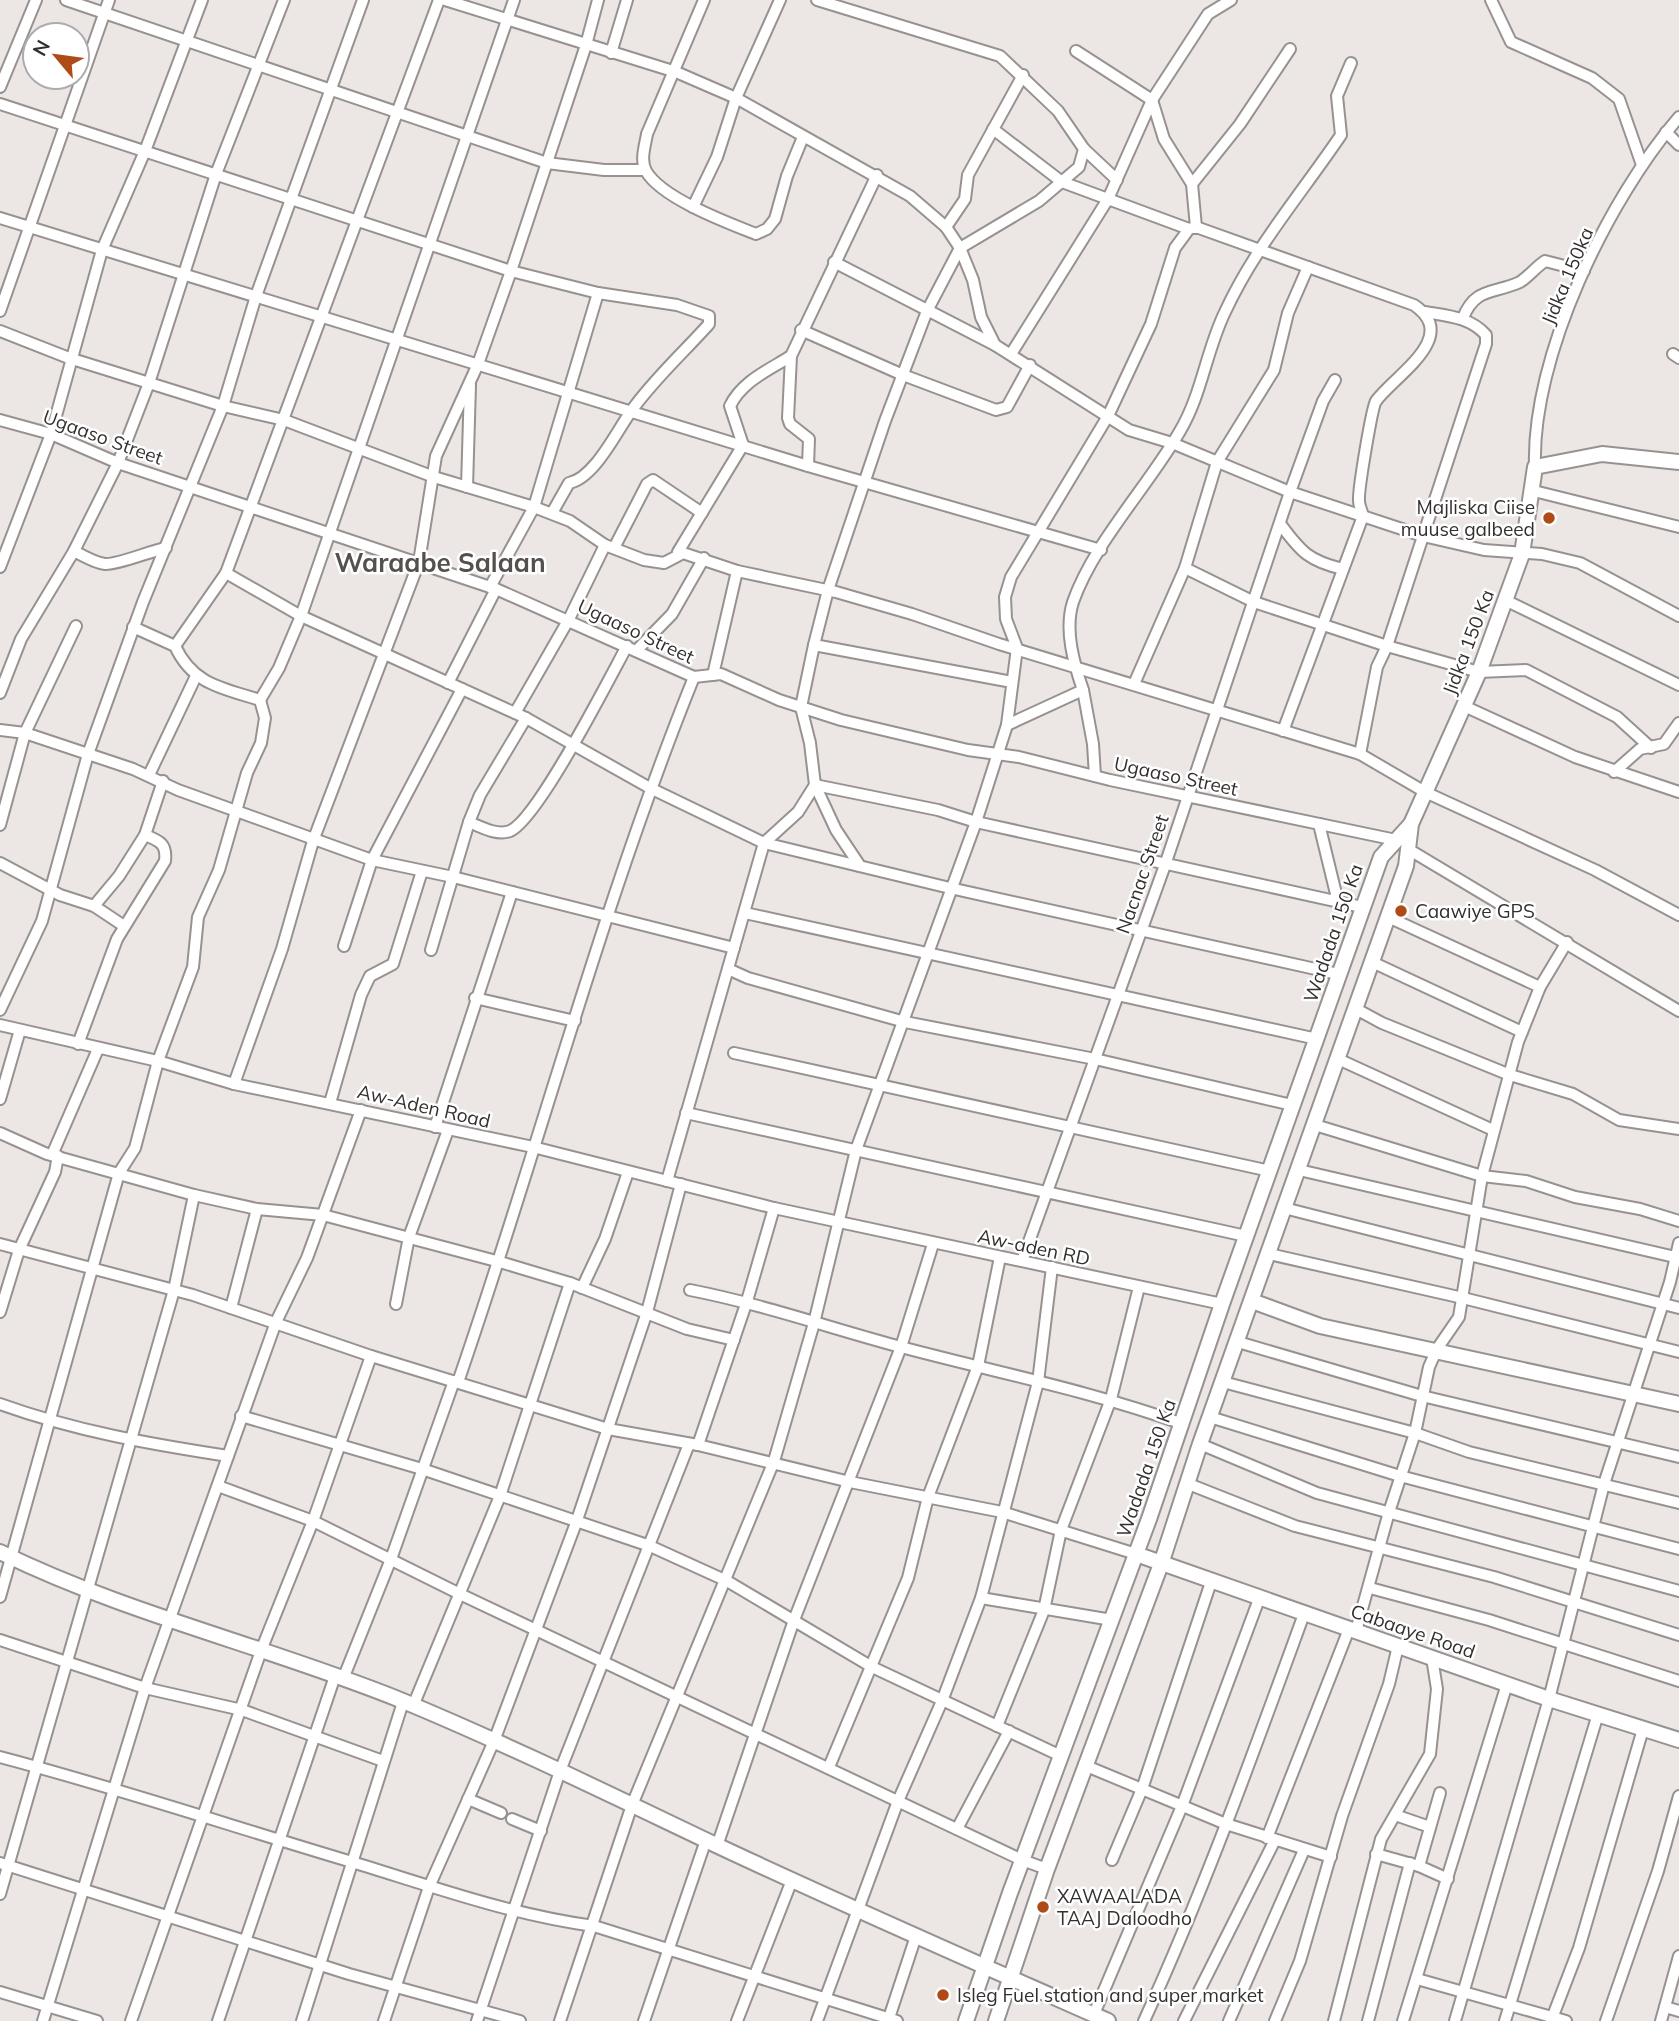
<svg xmlns="http://www.w3.org/2000/svg" width="1679" height="2021" viewBox="0 0 1679 2021" font-family="Mulish,sans-serif">
<rect width="100%" height="100%" fill="#ece7e5"/>
<g fill="none" stroke-linecap="round" stroke-linejoin="round">
<g stroke="#979290" stroke-width="14">
<g id="street">
<path d="M 66,0 L 547,163 L 604,170 L 645,170"/>
<path d="M 439,0 L 226,573 L 301,616 L 526,718 L 650,788 L 764,843 L 950,888 L 1338,974"/>
<path d="M 445,0 L 676,72 L 736,98 L 910,196 L 946,227 L 960,248 L 973,280 L 981,317 L 995,345 L 1129,430 L 1172,443 L 1290,492 L 1423,536 L 1484,550 L 1542,554 L 1580,563 L 1679,616"/>
<path d="M 704,0 L 647,134 C 645,146 640,160 646,171 C 661,198 728,223 756,234 L 767,229 L 775,219 L 787,176 L 803,137"/>
<path d="M 1491,0 L 1511,42 L 1592,78 L 1619,99 L 1642,165"/>
<path d="M 1076,51 L 1152,100 L 1164,139 L 1192,184 L 1196,227"/>
<path d="M 611,53 L 627,0"/>
<path d="M 0,87 L 36,0"/>
<path d="M 0,104 L 511,271 L 598,293 L 677,305 L 709,316 L 709,324 C 684,352 654,379 632,410 C 617,430 595,478 569,483 L 552,513"/>
<path d="M 993,129 L 1062,182 L 1189,229"/>
<path d="M 1666,132 L 1679,145"/>
<path d="M 1084,149 L 1117,180"/>
<path d="M 1192,184 L 1240,124 L 1290,49"/>
<path d="M 693,207 L 717,157 L 736,98 L 780,0"/>
<path d="M 0,218 L 808,466 L 1101,550"/>
<path d="M 946,227 L 965,199 L 968,175 L 1023,75"/>
<path d="M 834,262 L 995,345"/>
<path d="M 0,311 L 109,0"/>
<path d="M 1463,318 C 1475,287 1494,294 1520,282 C 1528,277 1536,267 1545,261 L 1584,271"/>
<path d="M 801,330 L 903,375 L 996,410 L 1007,407 L 1030,365"/>
<path d="M 0,331 L 69,358 L 223,406 L 284,420 L 434,477 L 534,507 L 570,521 L 605,545 L 644,560 L 664,563 L 683,553 L 737,571 L 836,592 L 912,614 L 999,644 L 1360,754 L 1425,792 L 1595,870 L 1679,915"/>
<path d="M 1011,354 L 1108,199 L 1152,100 L 1208,14 L 1231,0"/>
<path d="M 1673,354 L 1679,358"/>
<path d="M 0,420 L 51,434 L 118,463 L 496,589 L 694,677 L 721,674 L 779,700 L 841,720 L 968,750 L 1019,757 L 1110,780 L 1396,840"/>
<path d="M 808,466 L 809,439 L 790,424 L 788,418 L 791,356 L 877,175"/>
<path d="M 1535,467 C 1531,357 1608,199 1679,117"/>
<path d="M 467,487 L 470,385"/>
<path d="M 1534,491 L 1679,527"/>
<path d="M 1281,525 C 1301,552 1309,561 1343,569"/>
<path d="M 614,548 L 647,484 L 653,480 L 702,513"/>
<path d="M 74,551 C 83,556 95,563 105,564 C 118,565 150,551 166,548"/>
<path d="M 678,552 L 743,445 L 730,406 C 742,381 769,370 791,356"/>
<path d="M 0,567 L 51,434 L 102,250 L 145,151 L 202,0"/>
<path d="M 1185,568 L 1254,602 L 1387,646 L 1479,672 L 1526,670 L 1617,717 L 1651,748"/>
<path d="M 490,587 L 534,507 L 598,293"/>
<path d="M 1505,600 L 1679,685"/>
<path d="M 133,627 L 175,646 C 193,685 223,688 260,700 L 279,668 L 301,616 L 514,0"/>
<path d="M 814,645 L 1012,682"/>
<path d="M 175,646 L 226,573"/>
<path d="M 636,651 L 672,614 L 704,558"/>
<path d="M 713,675 L 737,571"/>
<path d="M 448,683 L 496,589"/>
<path d="M 1134,684 L 1185,568 L 1217,462 L 1274,370 L 1288,313 L 1308,267"/>
<path d="M 1083,690 L 1093,744 L 1095,776"/>
<path d="M 0,693 L 21,639 L 74,551 L 118,463 L 149,383 L 216,174 L 284,0"/>
<path d="M 1464,706 L 1575,757 L 1679,792"/>
<path d="M 515,713 L 569,619 L 605,545"/>
<path d="M 1007,725 L 1083,690 C 1074,664 1064,630 1073,602 C 1093,544 1149,485 1180,431 C 1202,394 1206,351 1225,312 C 1255,247 1301,194 1341,135 L 1337,96 L 1351,63"/>
<path d="M 0,730 L 25,733 L 133,769 L 178,790 L 372,860 L 453,877 L 734,948"/>
<path d="M 1360,754 L 1377,667 L 1387,646 L 1486,344 L 1486,335 C 1470,317 1448,316 1425,312"/>
<path d="M 1614,772 L 1640,749 L 1664,744 L 1679,723"/>
<path d="M 149,775 L 196,676"/>
<path d="M 815,785 L 938,810 L 976,822 L 1362,907"/>
<path d="M 815,785 L 836,830 L 860,866"/>
<path d="M 469,822 C 481,827 497,836 510,831 C 538,819 609,679 627,646"/>
<path d="M 1319,824 L 1338,902"/>
<path d="M 0,825 L 25,733 L 76,626"/>
<path d="M 1408,849 L 1679,1011"/>
<path d="M 0,863 L 60,895 L 94,906 L 119,876 L 145,835 L 163,781"/>
<path d="M 94,906 L 124,926"/>
<path d="M 745,913 L 1317,1039"/>
<path d="M 1388,917 L 1540,987"/>
<path d="M 344,946 L 372,860 L 462,689"/>
<path d="M 431,950 L 469,822 L 480,795 L 526,718"/>
<path d="M 1372,962 L 1522,1032"/>
<path d="M 728,969 L 748,978 L 905,1022 L 1095,1059 L 1292,1105"/>
<path d="M 475,998 L 575,1021"/>
<path d="M 1356,1009 L 1382,1023 L 1510,1075 L 1573,1094 L 1619,1120 L 1679,1129"/>
<path d="M 0,1010 L 42,921 L 88,754 L 143,602 L 223,406 L 256,296 L 363,0"/>
<path d="M 0,1025 L 158,1061 L 234,1084 L 533,1147 L 774,1208 L 1222,1304"/>
<path d="M 78,1044 L 117,939 L 165,861 C 167,844 160,841 145,835"/>
<path d="M 734,1053 L 1270,1171"/>
<path d="M 1338,1059 L 1493,1130"/>
<path d="M 234,1084 L 282,949 L 313,841 L 419,562 L 436,456 L 478,364 L 511,271 L 586,45 L 598,0"/>
<path d="M 0,1099 L 20,1030"/>
<path d="M 330,1103 L 361,995 L 370,976 L 393,964 L 422,871"/>
<path d="M 686,1113 L 1246,1236"/>
<path d="M 1315,1125 L 1482,1176 L 1526,1181 L 1575,1197 L 1640,1209 L 1679,1221"/>
<path d="M 435,1127 L 512,892"/>
<path d="M 0,1133 L 47,1154 L 194,1195 L 257,1209 L 323,1215 L 500,1262 L 570,1283 L 687,1329 L 734,1340"/>
<path d="M 52,1155 L 98,1049"/>
<path d="M 1299,1170 L 1679,1258"/>
<path d="M 667,1181 L 764,843 L 798,812 L 815,785 L 810,743 L 801,707 L 814,645 L 828,590 L 885,421 L 927,311 L 960,248 L 1039,201 L 1079,167 L 1084,149 L 1058,111 L 1000,56 L 817,0"/>
<path d="M 1284,1208 L 1679,1308"/>
<path d="M 0,1244 L 193,1295 L 371,1356 L 608,1429 L 698,1445 L 850,1482 L 1002,1512 L 1136,1554"/>
<path d="M 1269,1254 L 1463,1298 L 1679,1352"/>
<path d="M 1022,1261 L 1165,865 L 1290,492 L 1323,401 L 1335,380"/>
<path d="M 582,1288 L 605,1239 L 628,1172"/>
<path d="M 690,1290 C 762,1304 830,1328 901,1347 C 995,1372 1091,1391 1183,1424"/>
<path d="M 396,1304 L 409,1237 L 448,1130"/>
<path d="M 231,1308 L 257,1209"/>
<path d="M 0,1312 L 19,1250 L 55,1172 L 58,1156"/>
<path d="M 1238,1342 L 1422,1396 L 1679,1457"/>
<path d="M 458,1382 C 539,1148 601,907 694,677"/>
<path d="M 1223,1382 L 1415,1433 L 1469,1452 L 1679,1503"/>
<path d="M 0,1404 C 75,1431 150,1444 228,1456"/>
<path d="M 241,1416 L 422,1469 L 650,1546 L 727,1581 L 872,1667 L 1061,1756"/>
<path d="M 1210,1417 L 1400,1476 L 1679,1549"/>
<path d="M 1200,1444 L 1317,1493 L 1679,1591"/>
<path d="M 698,1445 L 747,1301 L 774,1208"/>
<path d="M 1186,1483 L 1295,1526 L 1494,1577 L 1679,1635"/>
<path d="M 218,1486 L 313,1521 L 462,1595 L 1022,1860 L 1047,1869"/>
<path d="M 1370,1588 L 1489,1620 L 1679,1681"/>
<path d="M 0,1597 L 119,1173 L 135,1148 L 158,1061 L 193,967 L 198,917 L 219,870 L 247,773 L 261,743 L 265,718 L 260,700"/>
<path d="M 981,1598 L 1112,1620"/>
<path d="M 1356,1631 L 1389,1512 L 1415,1433 L 1429,1367 L 1437,1349 L 1459,1317 L 1482,1176 L 1518,1042 L 1540,987 L 1567,942"/>
<path d="M 0,1640 L 145,1688 L 242,1710 L 383,1761"/>
<path d="M 343,1679 L 391,1559 L 454,1381"/>
<path d="M 413,1706 L 500,1496 L 570,1283"/>
<path d="M 997,1726 L 1044,1610 L 1061,1530 L 1111,1399 L 1139,1287"/>
<path d="M 0,1757 C 118,1788 234,1827 352,1862 C 431,1886 511,1915 594,1926 L 897,2021"/>
<path d="M 1084,1765 L 1226,1824 L 1331,1857"/>
<path d="M 829,1767 L 908,1578 L 928,1497 L 978,1366 L 1000,1257"/>
<path d="M 468,1799 L 501,1813"/>
<path d="M 1395,1815 L 1430,1827"/>
<path d="M 512,1819 L 541,1831"/>
<path d="M 957,1829 L 1009,1731"/>
<path d="M 1267,1838 L 1349,1629"/>
<path d="M 717,1846 L 794,1620 L 901,1347 L 933,1244"/>
<path d="M 1376,1854 L 1419,1866 L 1448,1879"/>
<path d="M 1112,1860 L 1142,1789 L 1211,1582"/>
<path d="M 0,1863 L 349,1974 L 520,2021"/>
<path d="M 1419,1866 L 1440,1793"/>
<path d="M 0,1894 L 174,1290 L 194,1195"/>
<path d="M 1417,1979 L 1566,2021"/>
<path d="M 0,1992 L 97,2021"/>
<path d="M 1665,2007 L 1679,2011"/>
<path d="M 1094,2014 L 1182,1806 L 1259,1599"/>
<path d="M 43,2021 L 145,1688 L 276,1322 L 307,1258 L 361,1110"/>
<path d="M 131,2021 L 262,1648 L 313,1521 L 371,1356"/>
<path d="M 218,2021 L 335,1676"/>
<path d="M 302,2021 L 403,1702"/>
<path d="M 384,2021 L 429,1887 L 494,1741 L 576,1523 L 647,1312 L 681,1184"/>
<path d="M 477,2021 L 560,1771 L 689,1444"/>
<path d="M 560,2021 L 632,1805 L 774,1461 L 814,1323 L 856,1150 L 976,822 L 1007,725 L 1017,648 L 1006,619 L 1005,597 L 1011,577 L 1108,416 L 1151,324 L 1175,248 L 1189,229 L 1196,227 L 1414,305 C 1461,337 1395,375 1376,401 C 1372,407 1358,490 1359,501 C 1359,506 1362,511 1363,516 L 1283,731"/>
<path d="M 644,2021 L 706,1840"/>
<path d="M 737,2021 L 792,1880"/>
<path d="M 817,2021 L 898,1801 L 942,1701 L 981,1598 L 1038,1382 L 1052,1267"/>
<path d="M 888,2021 L 916,1936"/>
<path d="M 1144,2021 C 1205,1888 1254,1751 1304,1614"/>
<path d="M 1184,2021 L 1275,1840"/>
<path d="M 1229,2021 L 1304,1850"/>
<path d="M 1275,2021 L 1300,1961 L 1342,1816 L 1389,1684 L 1398,1646"/>
<path d="M 1334,2021 L 1381,1839 L 1430,1754 L 1437,1689 L 1432,1658"/>
<path d="M 1368,2021 L 1410,1863"/>
<path d="M 1403,2021 L 1507,1684"/>
<path d="M 1455,2021 L 1549,1699 L 1604,1484 L 1670,1282 L 1679,1243"/>
<path d="M 1505,2021 L 1598,1714"/>
<path d="M 1551,2021 L 1579,1948 L 1643,1729"/>
<path d="M 1606,2021 L 1658,1871 L 1679,1796"/>
<path d="M 1661,2021 L 1679,1956"/>
</g>
</g>
<g stroke="#979290" stroke-width="18">
<g id="secondary">
<path d="M 1252,1301 L 1320,1326 L 1679,1404"/>
<path d="M 0,1552 C 129,1615 270,1647 403,1701 C 509,1745 613,1796 716,1845 C 846,1906 977,1963 1108,2021"/>
<path d="M 1136,1554 L 1549,1699 L 1679,1740"/>
<path d="M 966,2021 L 1010,1893 L 1149,1519 L 1222,1304 L 1381,857 L 1411,824"/>
<path d="M 996,2021 L 1047,1869 L 1161,1564 L 1200,1444 L 1406,866 L 1411,824 L 1479,672 L 1522,554 L 1535,467 L 1602,454 L 1679,462"/>
</g>
</g>
<use href="#street" stroke="#fff" stroke-width="10"/>
<use href="#secondary" stroke="#fff" stroke-width="14"/>
</g>
<g fill="#af4b16" stroke="#fff" stroke-width="2.5">
<circle cx="1549" cy="518" r="7"/>
<circle cx="1401" cy="911" r="7"/>
<circle cx="1043" cy="1907" r="7"/>
<circle cx="943" cy="1995" r="7"/>
</g>
<g text-anchor="middle" dominant-baseline="central" stroke-width="5" stroke-linejoin="round" paint-order="stroke">
<g font-size="19" fill="#32302f" stroke="#fff">
<text transform="translate(1567 276) rotate(-67)">Jidka 150ka</text>
<text transform="translate(103 437) rotate(20)">Ugaaso Street</text>
<text transform="translate(636 631) rotate(25)">Ugaaso Street</text>
<text transform="translate(1468 642) rotate(-69)">Jidka 150 Ka</text>
<text transform="translate(1176 776) rotate(12)">Ugaaso Street</text>
<text transform="translate(1142 874) rotate(-71)">Nacnac Street</text>
<text transform="translate(1333 933) rotate(-71)">Wadada 150 Ka</text>
<text transform="translate(424 1106) rotate(13)">Aw-Aden Road</text>
<text transform="translate(1034 1247) rotate(12)">Aw-aden RD</text>
<text transform="translate(1146 1468) rotate(-71)">Wadada 150 Ka</text>
<text transform="translate(1413 1631) rotate(19)">Cabaaye Road</text>
</g>
<g font-size="19" fill="#32302f" stroke="#fff" text-anchor="start">
<text x="1535" y="507" text-anchor="end">Majliska Ciise<tspan x="1535" dy="22">muuse galbeed</tspan></text>
<text x="1415" y="911">Caawiye GPS</text>
<text x="1057" y="1896">XAWAALADA<tspan x="1057" dy="22">TAAJ Daloodho</tspan></text>
<text x="957" y="1995">Isleg Fuel station and super market</text>
</g>
<g font-size="26" font-weight="bold" fill="#55504f" stroke="#fff">
<text x="440" y="562">Waraabe Salaan</text>
</g>
</g>
<g transform="translate(56 56) rotate(299)"><circle r="33" fill="#ffffff" stroke="#adacac" stroke-width="2"/>
<path d="M0-5L12 26L0 18L-12 26Z" fill="#af4b16"/>
<text y="-10" font-size="19" font-weight="bold" text-anchor="middle" fill="#32302f">N</text>
</g>
</svg>
